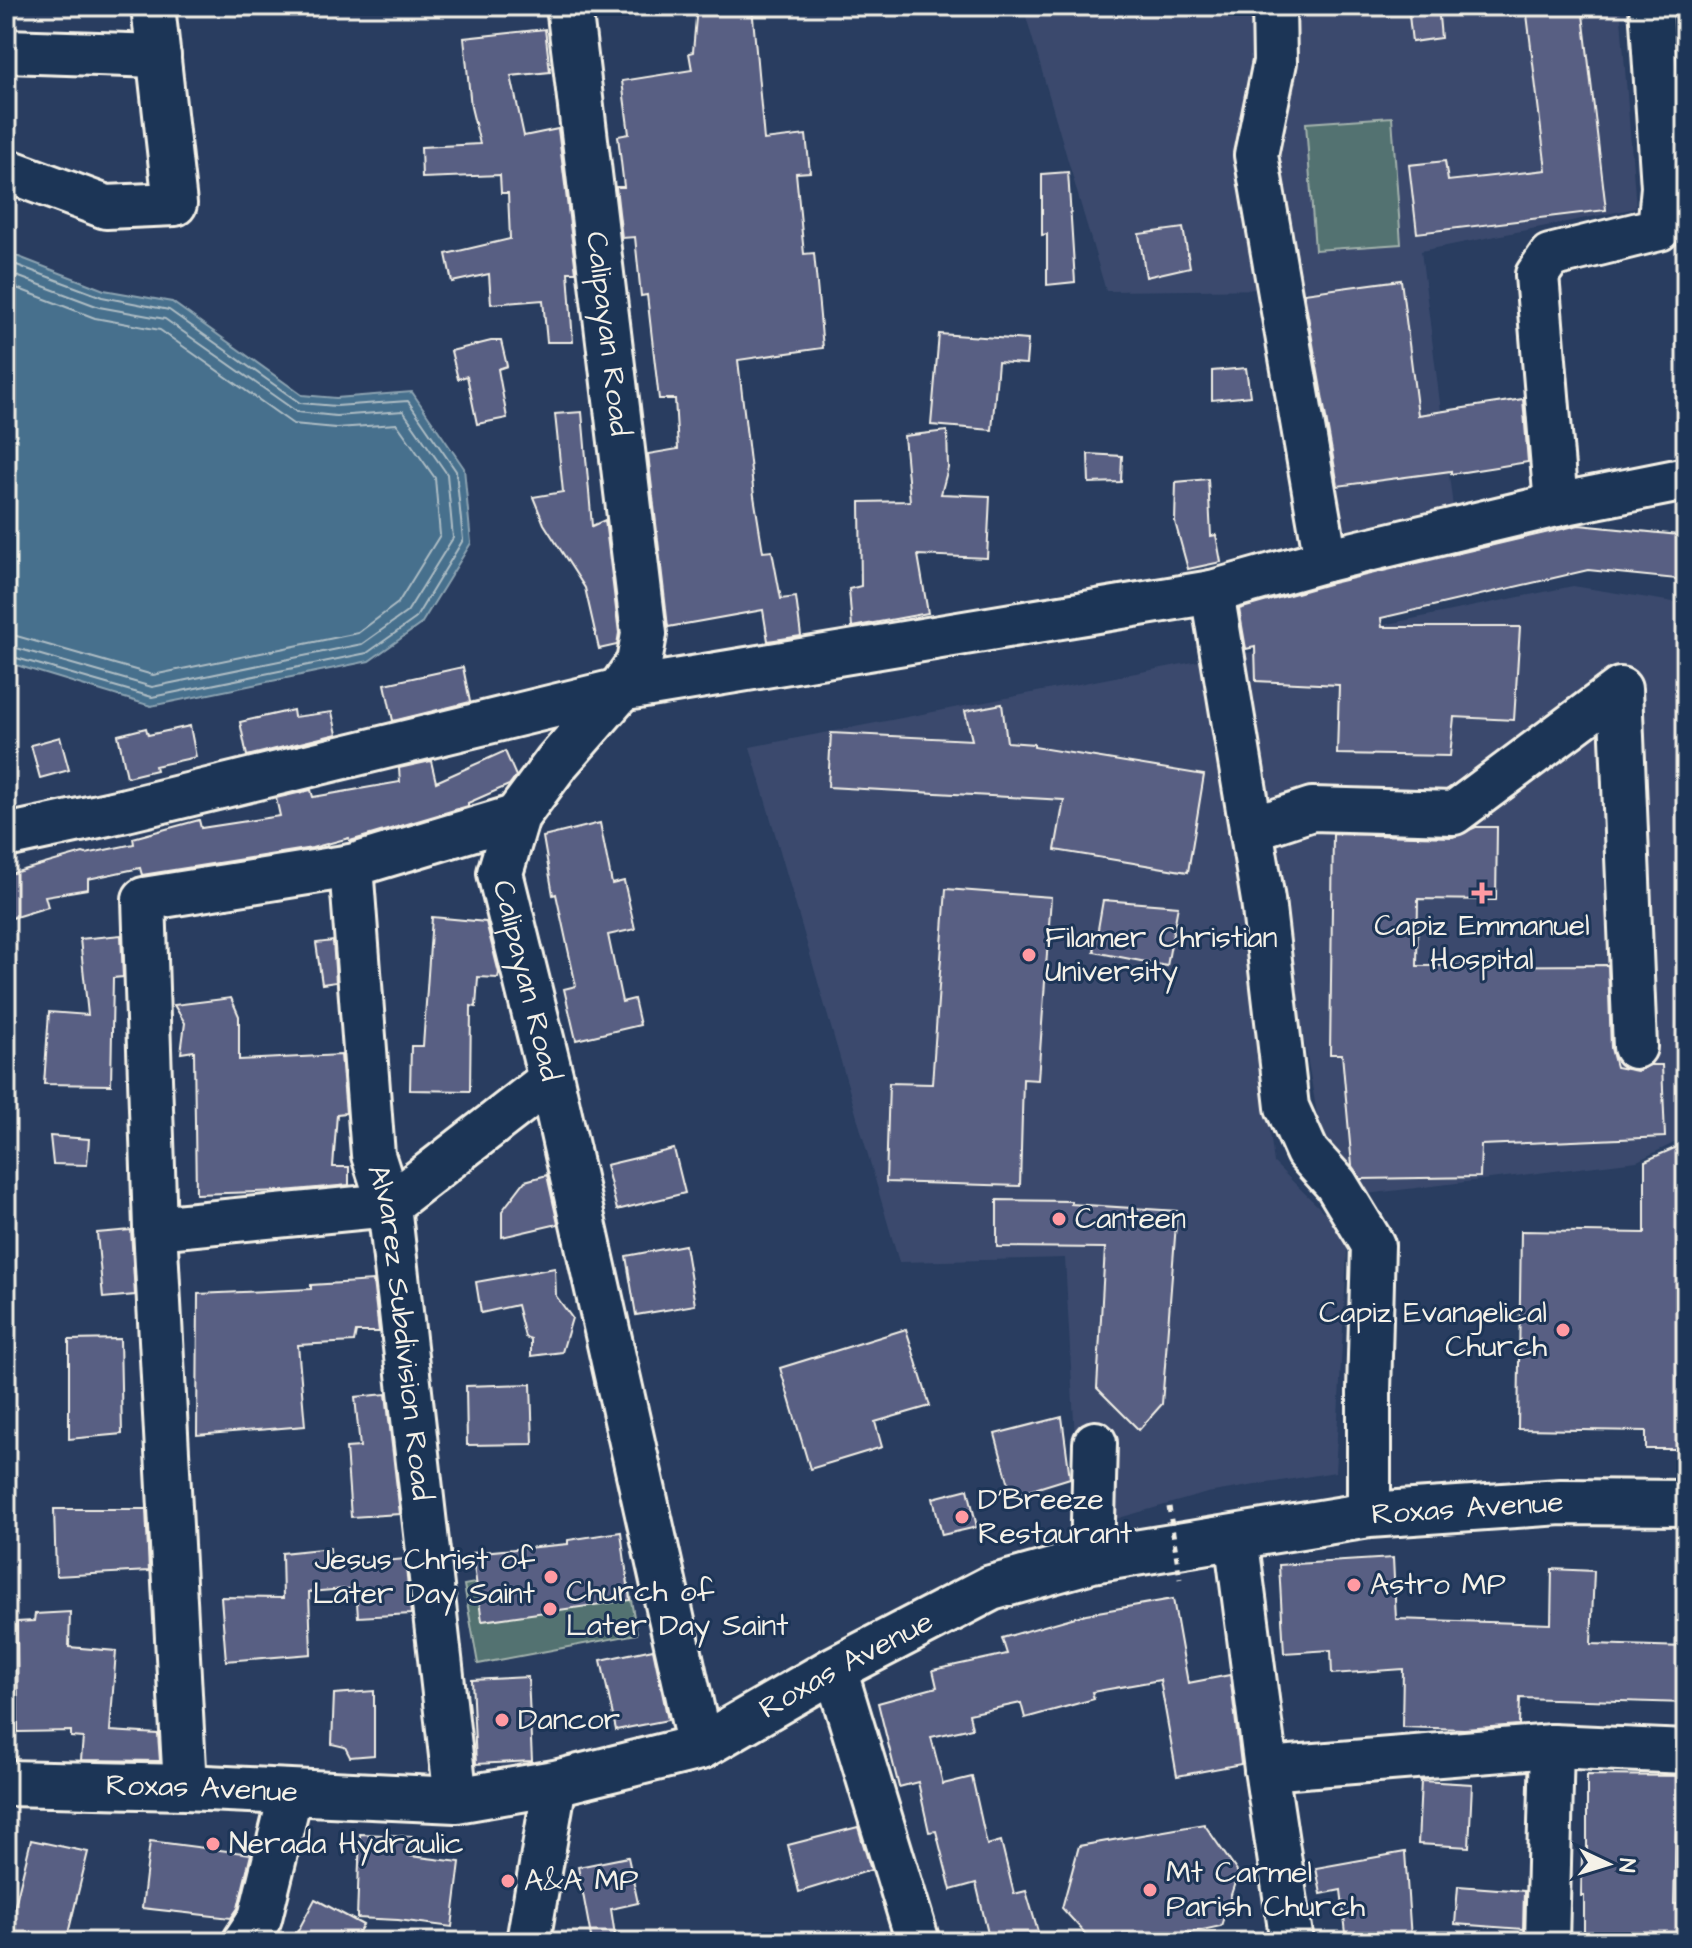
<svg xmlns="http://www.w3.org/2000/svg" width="1692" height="1948" viewBox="0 0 1692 1948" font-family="'Architects Daughter',sans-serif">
<rect width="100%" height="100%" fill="#293d60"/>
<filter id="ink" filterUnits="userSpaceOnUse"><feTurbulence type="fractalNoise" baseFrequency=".0125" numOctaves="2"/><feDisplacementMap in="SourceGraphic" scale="16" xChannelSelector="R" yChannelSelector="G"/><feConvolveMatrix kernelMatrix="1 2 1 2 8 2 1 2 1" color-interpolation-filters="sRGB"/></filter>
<g filter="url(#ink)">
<g fill="#3b4a6d">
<path d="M 1023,6 L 1620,6 L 1636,208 L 1421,251 L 1454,515 L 1313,545 L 1274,289 L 1106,291 Z"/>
<path d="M 1573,586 L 1686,604 L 1686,1137 L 1637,1161 L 1358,1195 L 1320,1131 L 1237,655 Z"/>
<path d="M 1209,659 L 1274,1163 L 1348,1236 L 1335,1472 L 1207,1493 L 1080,1529 L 1065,1258 L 899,1262 L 750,747 Z"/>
</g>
<g fill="#527271" stroke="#a3b2ac" stroke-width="2">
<path d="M 1392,117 L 1401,244 L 1315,250 L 1306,123 Z"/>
<path d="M 623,1555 L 637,1634 L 478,1664 L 464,1585 Z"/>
</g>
<path fill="#466f8d" stroke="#8ca3b1" stroke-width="2" d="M 6,252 L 104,290 L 172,302 L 302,395 L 336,398 L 412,392 L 464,468 L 471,543 L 421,624 L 369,661 L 151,706 L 6,662 Z"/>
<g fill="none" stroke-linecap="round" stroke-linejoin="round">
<g stroke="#aebdc4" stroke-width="2">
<path d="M 6,261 L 102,297 L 169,310 L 300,403 L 336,406 L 408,401 L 456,471 L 463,540 L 415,619 L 367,653 L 152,697 L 6,655"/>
<path d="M 6,272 L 99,307 L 165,319 L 297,412 L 336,416 L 403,411 L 447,474 L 453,538 L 407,612 L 362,644 L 152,687 L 6,645"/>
<path d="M 6,284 L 95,318 L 160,330 L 293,424 L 336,428 L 397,424 L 435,478 L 440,535 L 398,603 L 358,633 L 153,675 L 6,633"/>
</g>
</g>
<g fill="#585e83" stroke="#f4f1e8" stroke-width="2">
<path d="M 697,6 L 752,6 L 764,140 L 806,135 L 810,172 L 796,173 L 804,254 L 814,253 L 823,348 L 738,360 L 754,496 L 763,552 L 772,551 L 781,599 L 796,597 L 801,636 L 768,641 L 763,610 L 668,627 L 648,454 L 678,449 L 675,399 L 659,399 L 647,295 L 641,296 L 635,237 L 622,238 L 616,187 L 624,187 L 618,136 L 629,134 L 622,81 L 692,70 L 689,53 L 693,52 Z"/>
<path d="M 1408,6 L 1438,6 L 1441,38 L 1412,42 Z"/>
<path d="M 1526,6 L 1582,6 L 1606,210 L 1417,233 L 1409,165 L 1445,161 L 1448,181 L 1546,170 Z"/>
<path d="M 545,29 L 550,72 L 511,76 L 524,136 L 558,129 L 576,272 L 568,272 L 573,342 L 547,342 L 543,300 L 491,304 L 489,274 L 452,282 L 446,254 L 510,239 L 508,193 L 501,193 L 500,175 L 422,178 L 421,147 L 480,144 L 471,107 L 464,38 Z"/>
<path d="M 1068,172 L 1075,282 L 1047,285 L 1047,234 L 1042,235 L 1042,174 Z"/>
<path d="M 1183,228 L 1190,267 L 1146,277 L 1139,234 Z"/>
<path d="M 1401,280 L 1418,415 L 1523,399 L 1528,462 L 1451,474 L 1451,471 L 1338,486 L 1304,293 Z"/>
<path d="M 939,334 L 1028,340 L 1026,364 L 998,362 L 992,430 L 931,425 Z"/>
<path d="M 491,341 L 501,341 L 507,366 L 498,369 L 507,418 L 477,424 L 467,376 L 458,379 L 451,351 Z"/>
<path d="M 1246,368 L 1250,396 L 1212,400 L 1212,371 Z"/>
<path d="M 582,412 L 592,526 L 605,520 L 619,633 L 617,645 L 599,649 L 585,588 L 544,524 L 533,497 L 563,492 L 555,414 Z"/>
<path d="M 947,431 L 948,468 L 941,494 L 990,496 L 987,558 L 918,555 L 928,613 L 852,627 L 849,589 L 861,586 L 860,502 L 910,501 L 904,436 Z"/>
<path d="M 1088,454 L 1122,456 L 1121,482 L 1089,483 Z"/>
<path d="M 1208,479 L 1211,536 L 1216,535 L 1221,562 L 1188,569 L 1175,522 L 1176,482 Z"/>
<path d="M 1579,525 L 1679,535 L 1686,565 L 1686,580 L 1588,570 L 1381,618 L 1382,627 L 1520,627 L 1514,720 L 1454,717 L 1450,756 L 1337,754 L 1339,685 L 1256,681 L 1255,647 L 1246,649 L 1239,609 L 1332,583 Z"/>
<path d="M 463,667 L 470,702 L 393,721 L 385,684 Z"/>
<path d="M 1002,704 L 1007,742 L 1034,744 L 1034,747 L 1204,775 L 1188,872 L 1055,850 L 1064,800 L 828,787 L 831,733 L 972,740 L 965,711 Z"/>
<path d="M 293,710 L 294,717 L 332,712 L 337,734 L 247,756 L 240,722 Z"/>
<path d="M 190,726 L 196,757 L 155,766 L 156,770 L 127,777 L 118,735 L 146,728 L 148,735 Z"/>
<path d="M 60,737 L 69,770 L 40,778 L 31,745 Z"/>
<path d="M 505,751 L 516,776 L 509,785 L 468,803 L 468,806 L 350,841 L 349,838 L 312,848 L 142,875 L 140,868 L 88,879 L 88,889 L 45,896 L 48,907 L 12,918 L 6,898 L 6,875 L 83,853 L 86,854 L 134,844 L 133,838 L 199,820 L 201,828 L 280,816 L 276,798 L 311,790 L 313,797 L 400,782 L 399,768 L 431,761 L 436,782 Z"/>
<path d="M 600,823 L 612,884 L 624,881 L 635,929 L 608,935 L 622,1002 L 634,999 L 640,1025 L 576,1040 L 564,989 L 576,986 L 556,894 L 553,895 L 543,837 Z"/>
<path d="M 1476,827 L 1497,827 L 1496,900 L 1418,899 L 1417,966 L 1608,965 L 1611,1048 L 1616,1067 L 1637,1071 L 1650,1065 L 1662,1065 L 1665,1137 L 1481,1145 L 1480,1177 L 1361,1179 L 1352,1166 L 1342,1054 L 1330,1054 L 1333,834 L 1453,837 Z"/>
<path d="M 946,889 L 1051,897 L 1038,1080 L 1023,1079 L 1020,1186 L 886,1182 L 889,1083 L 932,1084 Z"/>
<path d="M 1103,900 L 1178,906 L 1167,966 L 1094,952 Z"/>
<path d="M 432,917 L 486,922 L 499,973 L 498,978 L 478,977 L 476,1007 L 471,1006 L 470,1091 L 410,1090 L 411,1046 L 423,1046 Z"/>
<path d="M 121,935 L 123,977 L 113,978 L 111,1085 L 44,1084 L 49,1012 L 88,1015 L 80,939 Z"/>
<path d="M 333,941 L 336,982 L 322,984 L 316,943 Z"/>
<path d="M 231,998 L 239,1016 L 239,1060 L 341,1055 L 346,1113 L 337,1114 L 333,1167 L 349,1167 L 349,1185 L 284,1191 L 196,1194 L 194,1051 L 181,1053 L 185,1023 L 174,1005 Z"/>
<path d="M 50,1136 L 89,1139 L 87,1165 L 53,1164 Z"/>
<path d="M 1686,1143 L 1686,1449 L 1646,1449 L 1646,1431 L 1518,1429 L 1521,1231 L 1645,1233 L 1645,1161 Z"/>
<path d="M 674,1149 L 685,1193 L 617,1210 L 606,1165 Z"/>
<path d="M 547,1175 L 558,1224 L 502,1237 L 502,1211 L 525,1181 Z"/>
<path d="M 997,1200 L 1071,1201 L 1071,1204 L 1177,1211 L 1162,1404 L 1139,1430 L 1097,1388 L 1105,1248 L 997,1247 Z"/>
<path d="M 131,1230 L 135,1295 L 103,1298 L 97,1233 Z"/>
<path d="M 685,1245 L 695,1305 L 636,1315 L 626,1256 Z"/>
<path d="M 555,1268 L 556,1296 L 572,1318 L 562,1352 L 531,1356 L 531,1339 L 525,1337 L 517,1305 L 481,1313 L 476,1282 Z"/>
<path d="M 373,1281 L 379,1332 L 356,1332 L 354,1342 L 298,1345 L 305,1426 L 197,1435 L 198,1294 L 311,1289 L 311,1285 Z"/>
<path d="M 906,1329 L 930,1406 L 875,1422 L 882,1447 L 810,1469 L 780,1368 Z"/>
<path d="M 120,1339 L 122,1434 L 69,1439 L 69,1340 Z"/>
<path d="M 531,1384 L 533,1444 L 467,1445 L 466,1386 Z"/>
<path d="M 386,1394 L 400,1514 L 351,1517 L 346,1448 L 360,1447 L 355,1397 Z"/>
<path d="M 1062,1417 L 1070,1478 L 1012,1496 L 995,1434 Z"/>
<path d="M 968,1489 L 977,1527 L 942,1535 L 933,1498 Z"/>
<path d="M 54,1509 L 146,1509 L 149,1571 L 56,1576 Z"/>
<path d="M 621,1532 L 630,1600 L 482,1621 L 472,1553 L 568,1544 L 568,1540 Z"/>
<path d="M 330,1548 L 331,1566 L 405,1559 L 411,1614 L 358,1617 L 356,1588 L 309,1592 L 311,1654 L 226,1661 L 221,1597 L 283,1598 L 282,1553 Z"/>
<path d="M 1393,1558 L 1396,1619 L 1551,1624 L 1552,1569 L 1594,1571 L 1591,1644 L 1686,1647 L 1686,1703 L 1520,1698 L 1519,1725 L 1464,1729 L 1402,1727 L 1403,1669 L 1332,1674 L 1331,1650 L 1284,1653 L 1279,1565 Z"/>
<path d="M 1173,1599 L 1188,1683 L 1230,1675 L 1241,1764 L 1177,1776 L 1160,1680 L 1092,1692 L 1094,1699 L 1025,1718 L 1021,1703 L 969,1714 L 972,1728 L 931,1737 L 943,1784 L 972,1777 L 987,1845 L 1001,1841 L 1014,1894 L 1026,1891 L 1041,1942 L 990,1942 L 976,1883 L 951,1890 L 936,1831 L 929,1832 L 918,1782 L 899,1787 L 878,1703 L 937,1687 L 933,1670 L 1007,1654 L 1002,1638 L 1086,1614 Z"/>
<path d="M 70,1612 L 69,1647 L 116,1651 L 110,1731 L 158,1734 L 160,1761 L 81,1760 L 83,1738 L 71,1737 L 71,1731 L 18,1732 L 17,1622 L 34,1621 L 35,1614 Z"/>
<path d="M 653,1649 L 668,1720 L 616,1730 L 601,1660 Z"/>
<path d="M 528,1677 L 532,1761 L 476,1764 L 472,1680 Z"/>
<path d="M 374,1691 L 374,1755 L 350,1757 L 345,1747 L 332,1744 L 334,1694 Z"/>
<path d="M 1587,1775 L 1686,1776 L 1686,1827 L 1676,1826 L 1674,1904 L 1680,1904 L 1680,1942 L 1584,1942 L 1584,1896 L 1581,1896 L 1582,1854 L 1587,1854 Z"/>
<path d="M 1421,1781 L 1472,1784 L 1469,1847 L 1418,1844 Z"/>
<path d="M 1204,1824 L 1238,1873 L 1221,1926 L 1147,1942 L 1093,1942 L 1062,1908 L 1079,1846 Z"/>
<path d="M 858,1827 L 871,1870 L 799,1892 L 788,1845 Z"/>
<path d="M 360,1834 L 412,1836 L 411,1856 L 460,1862 L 452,1927 L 398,1920 L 357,1918 Z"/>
<path d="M 31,1840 L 88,1852 L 66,1942 L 6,1942 Z"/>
<path d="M 150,1841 L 251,1854 L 238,1908 L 231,1918 L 142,1908 Z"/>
<path d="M 1405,1852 L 1411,1939 L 1347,1942 L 1341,1890 L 1321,1894 L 1316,1868 Z"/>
<path d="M 628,1857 L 638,1903 L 611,1909 L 616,1942 L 592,1942 L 578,1867 Z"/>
<path d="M 1458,1886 L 1524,1891 L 1523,1929 L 1455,1924 Z"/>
<path d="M 315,1899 L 363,1925 L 353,1942 L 292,1942 Z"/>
</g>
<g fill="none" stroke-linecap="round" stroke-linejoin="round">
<g stroke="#f4f1e8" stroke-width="48">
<g id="minor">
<path d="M 1274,6 L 1275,62 L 1256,155 L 1326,560"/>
<path d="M 6,51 L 159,56"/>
<path d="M 6,170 L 106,207 L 175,204 L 153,6"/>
<path d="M 1556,505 L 1537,275 L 1550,256 L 1659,229 L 1663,187 L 1651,6"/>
<path d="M 1212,592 L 1263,900 L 1287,1107 L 1307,1152 L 1336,1184 L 1373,1245 L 1369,1392 L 1369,1515"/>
<path d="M 1251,829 L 1312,809 L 1454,813 L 1620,689 L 1635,1047"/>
<path d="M 6,836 L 126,810 L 620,690 L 1212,592 L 1326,560 L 1556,505 L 1686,479"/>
<path id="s1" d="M 351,866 L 373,1155 L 389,1205 L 456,1800"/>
<path d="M 155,1228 L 389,1205 L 551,1079"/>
<path d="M 1236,1536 L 1266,1769 L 1292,1942"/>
<path d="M 1092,1560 L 1095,1443"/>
<path d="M 835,1669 L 918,1942"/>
<path d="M 1266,1769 L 1552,1746 L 1686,1752"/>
<path d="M 185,1787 L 155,1228 L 144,899 L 351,866 L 517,816"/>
<path d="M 244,1942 L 260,1918 L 291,1792"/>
<path d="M 528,1942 L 555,1783"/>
<path d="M 1547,1942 L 1552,1746"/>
</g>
</g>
<g stroke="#f4f1e8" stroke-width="50">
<g id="major">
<path id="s2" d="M 569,6 L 644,634 L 639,663 L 620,690 L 557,762 L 517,816 L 500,873 L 551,1079 L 700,1747"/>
</g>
</g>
<g stroke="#f4f1e8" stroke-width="50">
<g id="highway">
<path id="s3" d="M 6,1783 L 185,1787 L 456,1800 L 555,1783 L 700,1747 L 835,1669 L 991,1588 L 1092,1560 L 1369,1515 L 1561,1502 L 1686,1503"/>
</g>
</g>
<use href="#minor" stroke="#1d3557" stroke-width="42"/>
<use href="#major" stroke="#1d3557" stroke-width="44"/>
<use href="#highway" stroke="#1d3557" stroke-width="44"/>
<path stroke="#f4f1e8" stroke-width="5" stroke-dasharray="6 6" stroke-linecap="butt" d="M 1169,1507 L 1180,1579"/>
</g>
</g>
<g fill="#ff9aa2" stroke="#1d3557" stroke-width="3">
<path d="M1478 881h8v8h8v8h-8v8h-8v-8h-8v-8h8z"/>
<circle cx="1029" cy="955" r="8"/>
<circle cx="1059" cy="1219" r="8"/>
<circle cx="1563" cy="1330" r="8"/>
<circle cx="962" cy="1517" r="8"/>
<circle cx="551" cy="1577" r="8"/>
<circle cx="1354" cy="1585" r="8"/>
<circle cx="550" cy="1609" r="8"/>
<circle cx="502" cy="1720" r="8"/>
<circle cx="213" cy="1844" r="8"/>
<circle cx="508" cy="1881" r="8"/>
<circle cx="1150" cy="1890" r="8"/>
</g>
<g text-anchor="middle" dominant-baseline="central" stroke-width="6" stroke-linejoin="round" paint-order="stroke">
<g font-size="30" fill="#f4f1e8" stroke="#1d3557">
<text stroke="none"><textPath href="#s2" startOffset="330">Calipayan Road</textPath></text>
<text stroke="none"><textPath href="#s2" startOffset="1028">Calipayan Road</textPath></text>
<text stroke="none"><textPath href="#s1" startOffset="470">Alvarez Subdivision Road</textPath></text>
<text stroke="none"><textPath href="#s3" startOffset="1516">Roxas Avenue</textPath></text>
<text stroke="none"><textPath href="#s3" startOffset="868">Roxas Avenue</textPath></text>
<text stroke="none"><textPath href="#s3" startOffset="196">Roxas Avenue</textPath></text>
</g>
<g font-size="30" fill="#f4f1e8" stroke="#1d3557" text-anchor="start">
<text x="1482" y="926" text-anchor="middle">Capiz Emmanuel<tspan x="1482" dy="34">Hospital</tspan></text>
<text x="1045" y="938">Filamer Christian<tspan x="1045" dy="34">University</tspan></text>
<text x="1075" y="1219">Canteen</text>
<text x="1547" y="1313" text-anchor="end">Capiz Evangelical<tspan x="1547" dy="34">Church</tspan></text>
<text x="978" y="1500">D'Breeze<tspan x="978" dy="34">Restaurant</tspan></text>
<text x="535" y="1560" text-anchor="end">Jesus Christ of<tspan x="535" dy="34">Later Day Saint</tspan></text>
<text x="1370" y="1585">Astro MP</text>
<text x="566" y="1592">Church of<tspan x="566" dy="34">Later Day Saint</tspan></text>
<text x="518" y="1720">Dancor</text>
<text x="229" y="1844">Nerada Hydraulic</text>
<text x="1166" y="1873">Mt Carmel<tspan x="1166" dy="34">Parish Church</tspan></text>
<text x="524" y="1881">A&amp;A MP</text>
</g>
</g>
<rect width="1692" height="1948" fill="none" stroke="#1d3557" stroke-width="32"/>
<rect x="16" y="16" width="1660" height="1916" fill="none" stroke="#f4f1e8" stroke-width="3" filter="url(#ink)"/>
<g transform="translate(1608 1864) rotate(94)" stroke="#1d3557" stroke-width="6" paint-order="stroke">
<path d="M0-6L14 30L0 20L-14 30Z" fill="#f4f1e8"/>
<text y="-12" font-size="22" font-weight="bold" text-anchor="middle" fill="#f4f1e8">N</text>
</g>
</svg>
